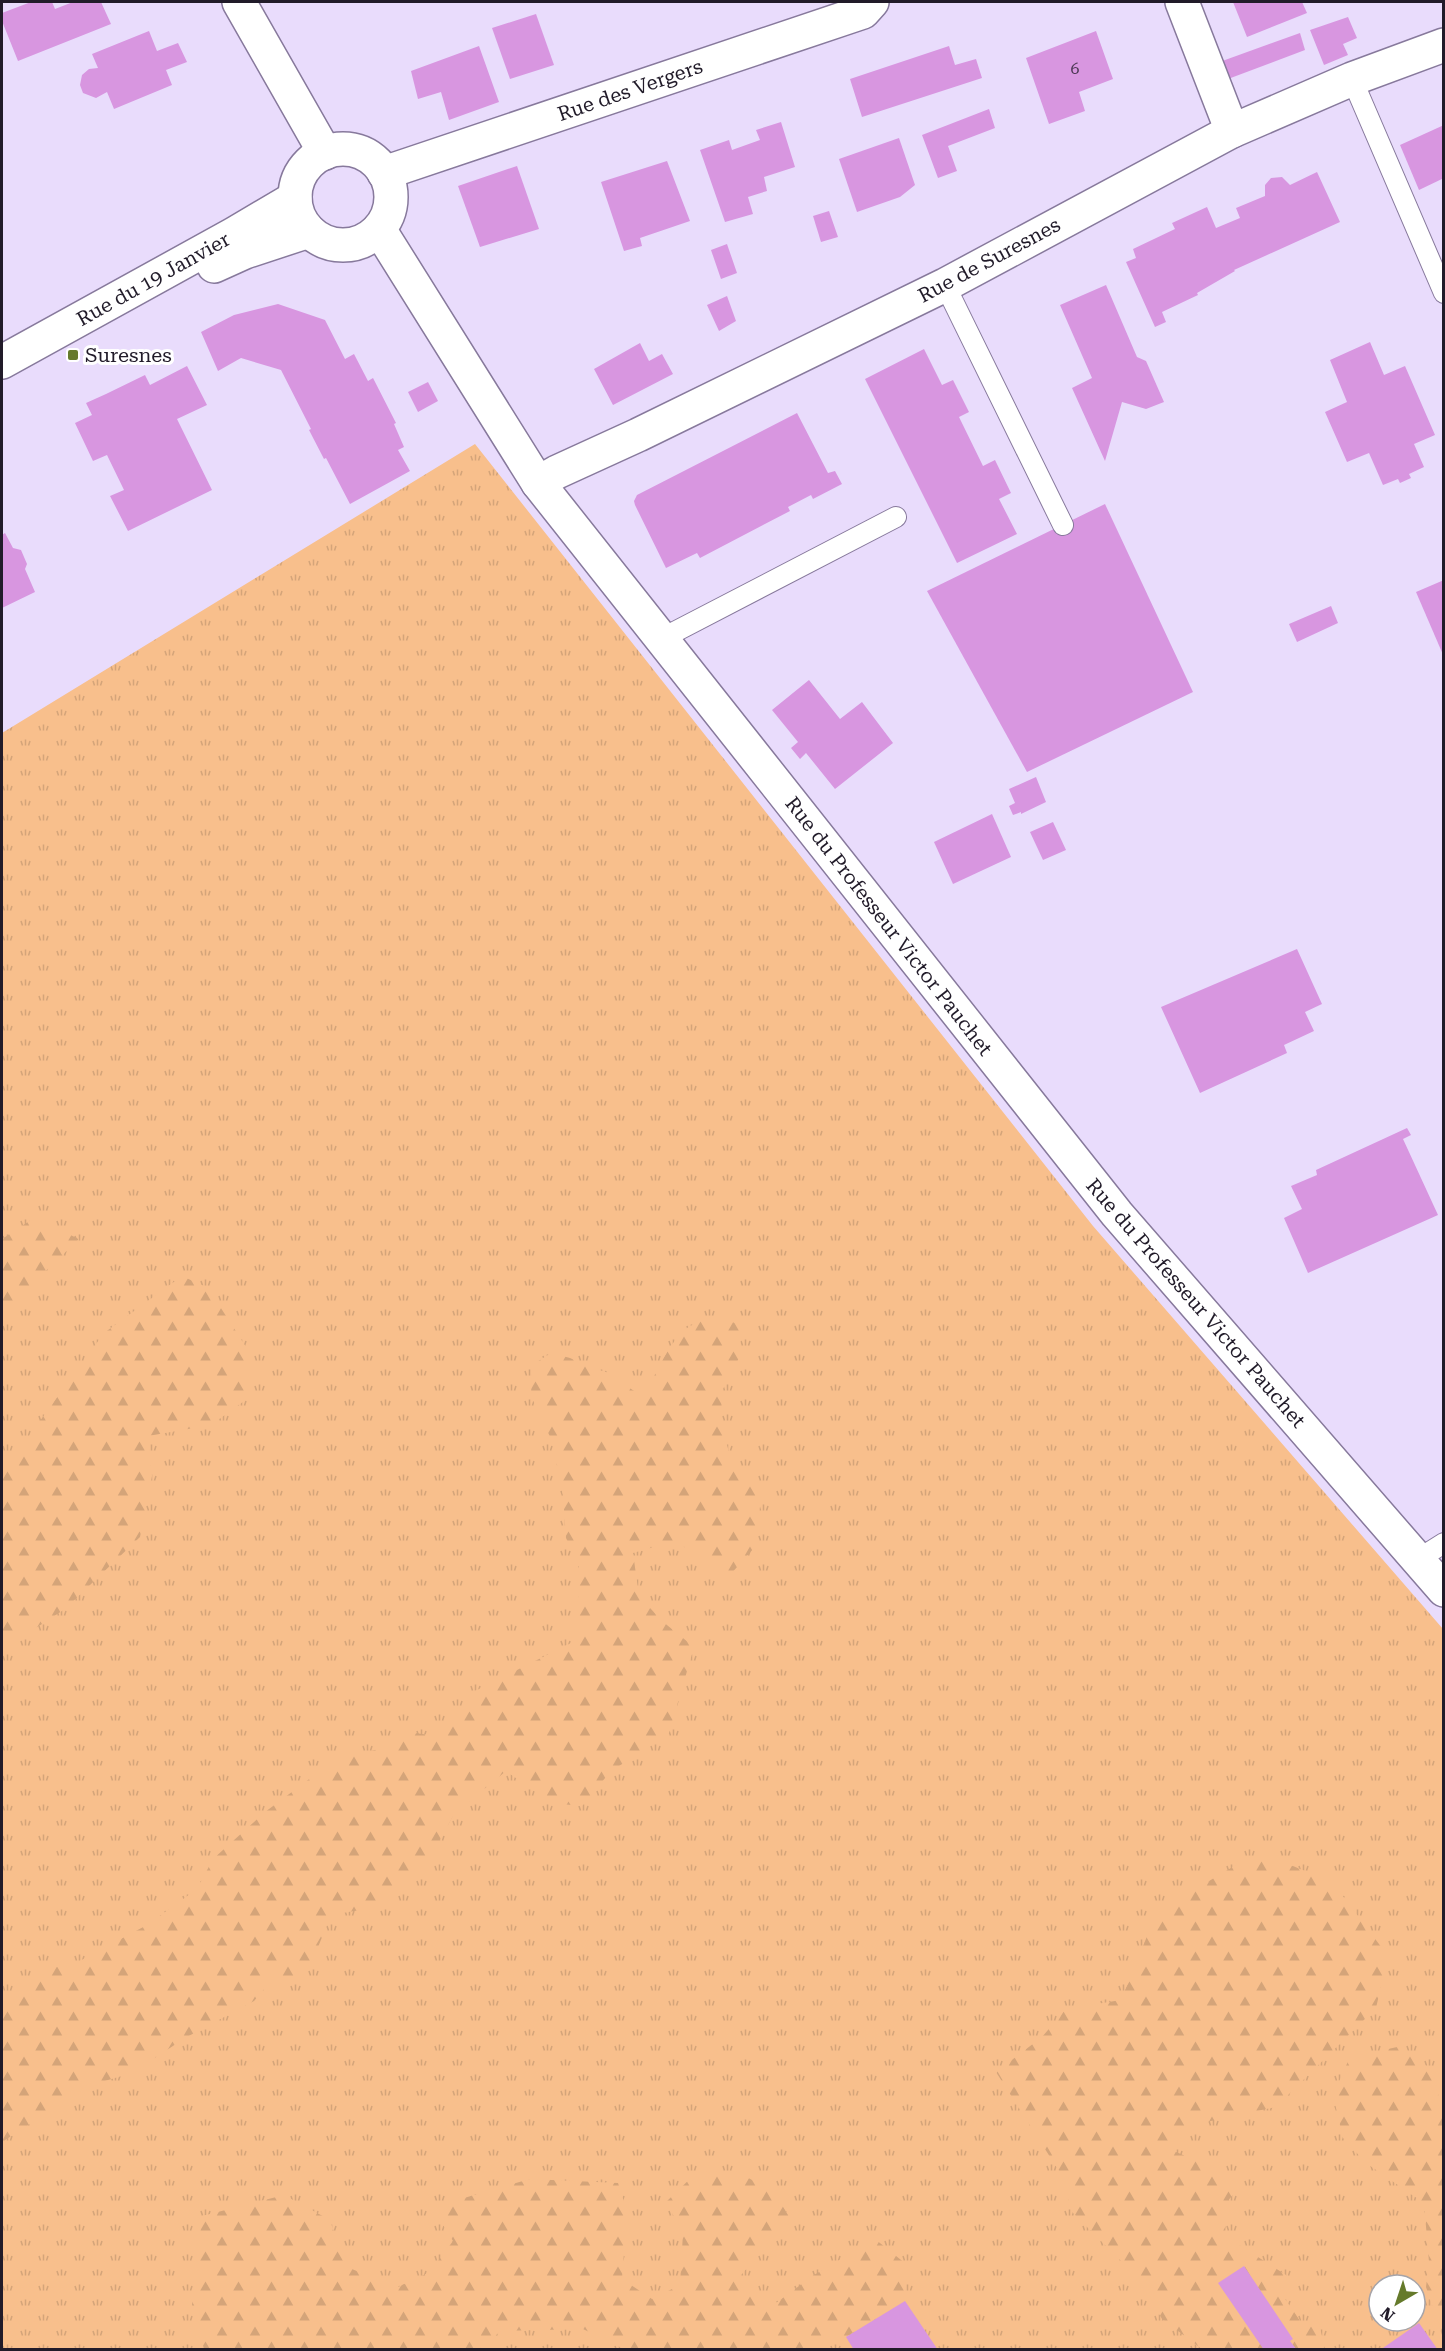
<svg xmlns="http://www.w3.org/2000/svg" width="1445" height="2351" viewBox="0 0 1445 2351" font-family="'Roboto Serif',serif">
<defs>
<pattern id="grass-tufts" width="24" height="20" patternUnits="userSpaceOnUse" patternTransform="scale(1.5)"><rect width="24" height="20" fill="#f8bf8c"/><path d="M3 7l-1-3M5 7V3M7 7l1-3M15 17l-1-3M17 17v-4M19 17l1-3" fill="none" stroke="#d4a479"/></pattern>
<pattern id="forest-firs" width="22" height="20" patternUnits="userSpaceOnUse" patternTransform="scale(1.5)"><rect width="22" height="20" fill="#f8bf8c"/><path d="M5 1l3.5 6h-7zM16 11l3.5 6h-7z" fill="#d4a479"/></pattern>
</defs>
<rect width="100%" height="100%" fill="#e9dcfc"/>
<path fill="url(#grass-tufts)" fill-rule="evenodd" d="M 475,444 L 1093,1226 L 1443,1629 L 1443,2349 L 2,2350 L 2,733 ZM 1379,2285 L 1415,2285 L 1415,2321 L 1379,2321 Z"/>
<g fill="url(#forest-firs)">
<path d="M 34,1218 L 79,1239 L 2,1313 L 2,1239 Z"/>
<path d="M 182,1276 L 208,1288 L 246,1347 L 251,1396 L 211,1425 L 148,1436 L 152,1476 L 140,1537 L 65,1609 L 2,1650 L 2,1470 L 29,1436 L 104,1333 Z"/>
<path d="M 714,1316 L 741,1325 L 740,1356 L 722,1391 L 721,1424 L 731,1459 L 762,1493 L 754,1548 L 729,1576 L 675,1541 L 633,1553 L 639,1596 L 662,1621 L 694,1647 L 669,1733 L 610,1772 L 582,1806 L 551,1803 L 506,1771 L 454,1814 L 434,1850 L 397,1889 L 366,1909 L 331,1915 L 314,1957 L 294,1976 L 272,1980 L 254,2001 L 185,2038 L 132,2073 L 91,2085 L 2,2142 L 2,2011 L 24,1986 L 51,1968 L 74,1964 L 147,1925 L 197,1889 L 213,1859 L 265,1812 L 316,1774 L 353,1756 L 389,1746 L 415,1733 L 443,1737 L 473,1692 L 577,1640 L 579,1564 L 566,1538 L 563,1496 L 552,1441 L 531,1396 L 532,1365 L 551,1353 L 570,1358 L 589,1367 L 606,1372 L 643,1397 C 656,1376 665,1347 685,1330 C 692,1323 705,1320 714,1316 Z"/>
<path d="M 1246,1859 L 1293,1866 L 1333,1883 L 1388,1956 L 1376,2008 L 1276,2107 L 1188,2126 L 1174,2151 L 1201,2163 L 1239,2187 L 1227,2202 L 1225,2236 L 1286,2275 L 1283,2296 L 1303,2325 L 1320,2328 L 1325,2349 L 1202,2349 L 1162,2319 L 1140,2280 L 1073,2213 L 1059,2171 L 996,2072 L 1042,2037 L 1066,2009 L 1121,2000 L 1157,1912 Z"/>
<path d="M 1402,2046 L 1437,2075 L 1439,2108 L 1443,2113 L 1443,2338 L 1426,2287 L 1429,2262 L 1424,2203 L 1366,2163 L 1343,2138 L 1333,2095 L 1350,2057 Z"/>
<path d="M 737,2172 L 773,2191 L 793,2222 L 773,2238 L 735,2282 L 776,2303 L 814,2275 L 875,2239 L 906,2264 L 905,2301 L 846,2337 L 806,2349 L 624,2349 L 583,2329 L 501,2331 L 479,2349 L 204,2349 L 192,2305 L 202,2216 L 284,2195 L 330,2220 L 345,2266 L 396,2288 L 430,2272 L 453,2241 L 440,2220 L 457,2200 L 530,2179 L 618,2183 L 627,2211 L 622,2279 L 652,2299 L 680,2285 L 683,2233 L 666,2202 L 693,2176 Z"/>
</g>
<g fill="#d896e0">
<path d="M 31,2 L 52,2 L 55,9 L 73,2 L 101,2 L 111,24 L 18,61 L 2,21 L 2,13 Z"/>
<path d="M 1233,2 L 1302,2 L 1307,13 L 1247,37 Z"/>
<path d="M 536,14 L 554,65 L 510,79 L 492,28 Z"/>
<path d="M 1348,17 L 1357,38 L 1343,44 L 1348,55 L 1324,65 L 1310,30 Z"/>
<path d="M 149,31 L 157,51 L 178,43 L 187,62 L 166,70 L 172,85 L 114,109 L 107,92 L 96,98 L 83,93 L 80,85 L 82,75 L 89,69 L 98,68 L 92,54 Z"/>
<path d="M 1096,31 L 1113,79 L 1079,92 L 1085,111 L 1049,124 L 1026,58 Z"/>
<path d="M 1300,33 L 1305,50 L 1220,82 L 1214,64 Z"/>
<path d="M 479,46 L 499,102 L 449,120 L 441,92 L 418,99 L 411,71 Z"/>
<path d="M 949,46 L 955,65 L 976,59 L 982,78 L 862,117 L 850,79 Z"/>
<path d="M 989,109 L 995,128 L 948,146 L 957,171 L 938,178 L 922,135 Z"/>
<path d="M 781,122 L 795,167 L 764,177 L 767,191 L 748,197 L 753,214 L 725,222 L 700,150 L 729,140 L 732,150 L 760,140 L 756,130 Z"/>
<path d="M 1444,125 L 1444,178 L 1419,190 L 1400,145 Z"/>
<path d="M 899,138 L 915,185 L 900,197 L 857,212 L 839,159 Z"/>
<path d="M 667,161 L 690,221 L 640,238 L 642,246 L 624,251 L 601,182 Z"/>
<path d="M 517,166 L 539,229 L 480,247 L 458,186 Z"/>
<path d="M 1317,172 L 1340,222 L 1234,270 L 1235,271 L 1197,293 L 1198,295 L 1162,312 L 1166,322 L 1155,327 L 1126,262 L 1136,258 L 1133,249 L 1175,229 L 1172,223 L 1207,207 L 1216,228 L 1240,218 L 1236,208 L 1265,196 L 1265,185 L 1271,178 L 1282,177 L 1290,185 Z"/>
<path d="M 829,211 L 838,237 L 821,242 L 813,216 Z"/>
<path d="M 727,244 L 737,273 L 721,279 L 711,250 Z"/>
<path d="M 1106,285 L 1137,357 L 1146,361 L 1164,402 L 1146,409 L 1122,402 L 1105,461 L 1072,388 L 1092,378 L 1060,305 Z"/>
<path d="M 727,296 L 736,321 L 719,331 L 707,305 Z"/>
<path d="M 278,304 L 325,320 L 345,359 L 354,354 L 368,381 L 373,378 L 396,423 L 394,424 L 404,447 L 398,450 L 410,471 L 350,504 L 326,458 L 324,459 L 309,430 L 311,429 L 281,370 L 241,358 L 218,371 L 201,332 L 234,315 Z"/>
<path d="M 1370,342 L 1384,375 L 1405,366 L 1435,435 L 1414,444 L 1424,467 L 1409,474 L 1411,478 L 1400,483 L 1398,479 L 1383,485 L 1369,453 L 1347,462 L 1325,412 L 1347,402 L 1330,360 Z"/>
<path d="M 640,343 L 649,361 L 662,354 L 673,374 L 613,405 L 594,369 Z"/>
<path d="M 924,349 L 942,385 L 953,380 L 969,412 L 959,417 L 983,466 L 995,460 L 1011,493 L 999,499 L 1017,534 L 957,563 L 865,379 Z"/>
<path d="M 187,366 L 207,405 L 177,419 L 212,490 L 128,531 L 110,496 L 124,490 L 107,455 L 93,461 L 75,423 L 92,415 L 86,403 L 106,394 L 145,375 L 150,385 Z"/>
<path d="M 428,382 L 438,401 L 418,412 L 408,392 Z"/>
<path d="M 797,413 L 828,473 L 835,471 L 842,484 L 813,499 L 811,495 L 788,507 L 790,511 L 700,558 L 697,553 L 666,568 L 635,505 L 634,501 L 637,495 Z"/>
<path d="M 1105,504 L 1193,692 L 1027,772 L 927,591 Z"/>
<path d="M 5,533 L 13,548 L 21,550 L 27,564 L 25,569 L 35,592 L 2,608 L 2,535 Z"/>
<path d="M 1444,580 L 1444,657 L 1416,592 Z"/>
<path d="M 1331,606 L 1338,623 L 1297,642 L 1289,624 Z"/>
<path d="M 809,680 L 840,719 L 862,702 L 893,743 L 835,789 L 806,753 L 800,759 L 791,748 L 798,742 L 772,710 Z"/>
<path d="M 1036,777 L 1046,802 L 1021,814 L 1021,812 L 1013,815 L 1009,806 L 1015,803 L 1009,789 Z"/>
<path d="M 992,814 L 1011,857 L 953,884 L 934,842 Z"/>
<path d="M 1053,822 L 1066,850 L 1043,860 L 1030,832 Z"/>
<path d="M 1297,949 L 1322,1004 L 1305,1012 L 1314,1031 L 1284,1045 L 1287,1053 L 1200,1093 L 1161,1007 Z"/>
<path d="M 1407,1128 L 1411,1135 L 1403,1139 L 1438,1215 L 1308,1273 L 1284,1218 L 1302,1209 L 1291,1186 L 1317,1175 L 1316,1170 Z"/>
<path d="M 1244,2266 L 1293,2339 L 1290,2341 L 1297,2350 L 1264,2350 L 1218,2283 Z"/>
<path d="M 905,2301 L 938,2350 L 854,2350 L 846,2337 Z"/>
<path d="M 1419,2323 L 1438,2350 L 1380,2350 Z"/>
</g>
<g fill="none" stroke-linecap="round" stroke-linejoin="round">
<g stroke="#87799c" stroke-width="22">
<g id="lane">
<path d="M 1352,79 L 1444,293"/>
<path d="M 945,285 L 1063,525"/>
<path d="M 661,639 L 896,517"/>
<path d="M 1417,1560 L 1444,1543"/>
</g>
</g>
<g stroke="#87799c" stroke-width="36">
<g id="street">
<path d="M 1182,2 L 1232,131"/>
<path d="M 384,173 L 863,12 L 872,2"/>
<path d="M 538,483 L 557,472 L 638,435 L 945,285 L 1232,131 L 1352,79 L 1444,45"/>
</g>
</g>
<g stroke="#87799c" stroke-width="36">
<g id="secondary">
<path d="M 239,2 L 325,153"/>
<circle cx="343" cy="197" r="48"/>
<path d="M 379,229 L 538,483 L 1117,1214 L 1444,1590"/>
<path d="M 214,266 L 245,252 L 309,231"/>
<path d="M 2,362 L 234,234 L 295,198"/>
</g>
</g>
<use href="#lane" stroke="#fff" stroke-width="20"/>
<use href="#street" stroke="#fff" stroke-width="33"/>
<use href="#secondary" stroke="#fff" stroke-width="33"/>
</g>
<rect fill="#657a2b" stroke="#fff" stroke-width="2" x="67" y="349" width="12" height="12" rx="3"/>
<g text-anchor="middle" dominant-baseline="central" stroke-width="6" stroke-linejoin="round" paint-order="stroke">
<g font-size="16" fill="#4f3a57">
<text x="1075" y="68">6</text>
</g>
<g font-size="20" fill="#211b29" stroke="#fff">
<text transform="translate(630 90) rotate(-19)">Rue des Vergers</text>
<text transform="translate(989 260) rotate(-28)">Rue de Suresnes</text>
<text transform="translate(153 279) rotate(-29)">Rue du 19 Janvier</text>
<text transform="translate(889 926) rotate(52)">Rue du Professeur Victor Pauchet</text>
<text transform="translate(1196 1303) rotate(49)">Rue du Professeur Victor Pauchet</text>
</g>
<g font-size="20" fill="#211b29" stroke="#fff" text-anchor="start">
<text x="85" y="355">Suresnes</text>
</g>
</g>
<rect width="1445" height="2351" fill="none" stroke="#211b29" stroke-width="6"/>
<g transform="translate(1397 2303) rotate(219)"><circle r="28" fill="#ffffff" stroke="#a6a4a9" stroke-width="1.5"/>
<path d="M0-4.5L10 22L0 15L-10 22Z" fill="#657a2b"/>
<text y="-9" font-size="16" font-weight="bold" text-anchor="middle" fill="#211b29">N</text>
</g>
</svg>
